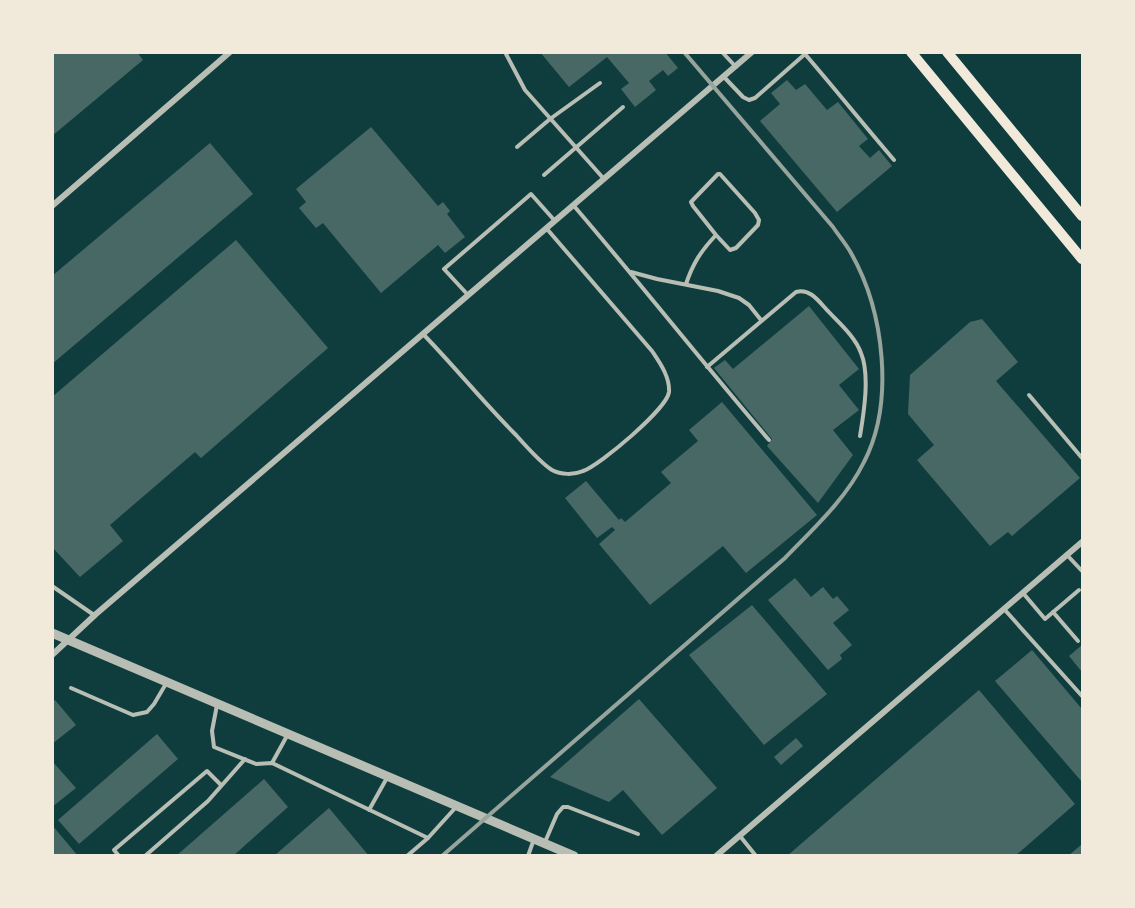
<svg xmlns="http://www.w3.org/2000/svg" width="1135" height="908" viewBox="0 0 1135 908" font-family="'Nunito Sans',sans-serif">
<rect width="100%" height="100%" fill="#0f3d3e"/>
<g fill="#486865">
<path d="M 52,52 L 137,52 L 143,60 L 52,136 Z"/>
<path d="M 540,52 L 665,52 L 678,68 L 668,76 L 663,70 L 649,81 L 656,90 L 635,107 L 621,89 L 629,83 L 607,57 L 569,87 Z"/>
<path d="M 787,80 L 796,90 L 805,84 L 827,110 L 838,102 L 868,139 L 859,146 L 870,158 L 879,150 L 892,166 L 837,212 L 760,121 L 780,104 L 771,93 Z"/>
<path d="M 371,127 L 438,206 L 443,202 L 450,211 L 447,214 L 465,237 L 445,253 L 438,245 L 381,293 L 323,223 L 316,228 L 299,208 L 306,202 L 296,189 Z"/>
<path d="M 210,143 L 253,194 L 52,364 L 52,276 Z"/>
<path d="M 236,240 L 328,348 L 201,458 L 195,452 L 110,525 L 123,541 L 80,577 L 52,547 L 52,397 Z"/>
<path d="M 809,306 L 859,369 L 839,385 L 859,410 L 833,430 L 853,455 L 818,503 L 767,446 L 772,439 L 714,368 L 725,360 L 733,369 Z"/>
<path d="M 982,319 L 1018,362 L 996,381 L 1080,478 L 1012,536 L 1008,532 L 990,546 L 917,460 L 934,445 L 908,414 L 910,375 L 970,322 Z"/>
<path d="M 722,402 L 817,515 L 746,573 L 723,546 L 650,605 L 599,544 L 615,530 L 612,527 L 597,538 L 565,498 L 586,481 L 619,520 L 621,518 L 625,522 L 671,483 L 661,472 L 698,441 L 689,430 Z"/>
<path d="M 795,578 L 811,597 L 823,587 L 833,599 L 837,596 L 849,610 L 833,623 L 852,645 L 840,655 L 842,659 L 828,670 L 768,600 Z"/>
<path d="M 752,605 L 827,694 L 764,745 L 689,655 Z"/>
<path d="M 1082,645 L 1082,672 L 1069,656 Z"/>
<path d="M 1032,650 L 1082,709 L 1082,782 L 995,681 Z"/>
<path d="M 979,690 L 1075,804 L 1015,856 L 787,856 Z"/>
<path d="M 639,699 L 717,788 L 662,835 L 623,790 L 609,802 L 550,777 Z"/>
<path d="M 55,700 L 76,725 L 52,744 L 52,703 Z"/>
<path d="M 157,734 L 178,759 L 79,844 L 58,820 Z"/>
<path d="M 796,738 L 803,746 L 781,765 L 774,757 Z"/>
<path d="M 52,761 L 76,788 L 52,807 Z"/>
<path d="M 264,779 L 288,807 L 233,856 L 176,856 Z"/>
<path d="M 329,808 L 369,856 L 274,856 Z"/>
<path d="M 52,825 L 78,856 L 52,856 Z"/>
<path d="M 1081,845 L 1082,846 L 1082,856 L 1068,856 Z"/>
</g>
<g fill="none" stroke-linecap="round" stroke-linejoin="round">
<g stroke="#b8beb3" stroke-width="4">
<path d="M 505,52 L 525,90 L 604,179"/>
<path d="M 722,52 L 736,67"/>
<path d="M 724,77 L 743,97 L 749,100 L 755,98 L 805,54 C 835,89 864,125 894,160"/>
<path d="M 517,147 L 550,119 L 600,83"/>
<path d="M 544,175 L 623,107"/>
<path d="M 574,206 C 640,283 703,363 769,440"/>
<path d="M 631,272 L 657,279 L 718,291 L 739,298 L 749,305 L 761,320"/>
<path d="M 686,284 C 693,263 701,251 716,235 L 730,250 L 736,248 L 758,225 L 759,220 L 755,213 L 720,174 L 718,174 L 691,202 L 693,206 L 716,235"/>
<path d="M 468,295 L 444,269 L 531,194 L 555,221"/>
<path d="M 423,334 C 455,367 484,403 516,435 C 524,444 542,464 552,470 C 561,475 574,475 583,471 C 600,465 667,409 669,392 C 670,377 660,363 652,351 L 547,229"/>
<path d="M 707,367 L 796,292 C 809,288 818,300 826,309 C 838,322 855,336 861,353 C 870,375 864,412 860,436"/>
<path d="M 1029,395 L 1082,458"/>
<path d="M 1067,555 L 1082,571"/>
<path d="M 52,586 L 94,615"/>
<path d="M 1023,593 L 1045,619 L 1079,590"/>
<path d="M 1004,609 L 1082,696"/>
<path d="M 1053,612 L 1078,641"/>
<path d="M 71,688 L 133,715 L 147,712 L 154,704 L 167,682"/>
<path d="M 217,705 L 212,731 L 214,747 L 256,764 L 272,763 L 428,838 L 457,806"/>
<path d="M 272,763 L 288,734"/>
<path d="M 369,810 L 388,776"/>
<path d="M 740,836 L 756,856"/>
<path d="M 545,842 L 557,814 L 563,807 L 568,807 L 638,834"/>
<path d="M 119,856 L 114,850 L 207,771 L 221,785"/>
<path d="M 145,856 L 208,801 L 245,759"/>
<path d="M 407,856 L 428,838"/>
<path d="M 528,856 L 534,839"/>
</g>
<g stroke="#b8beb3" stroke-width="6">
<path d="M 52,206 L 230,52"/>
<path d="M 52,655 L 96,614 L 752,52"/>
<path d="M 716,856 L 1082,542"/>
</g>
<path stroke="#b8beb3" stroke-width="9" d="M 52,633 L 574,856"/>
<g stroke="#f1e9da" stroke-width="10">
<path d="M 911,52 L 1082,259"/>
<path d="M 947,52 L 1082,216"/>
</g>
<path stroke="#97a49c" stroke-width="4" d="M 442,856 L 785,558 C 813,529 846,499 864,462 C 895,402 884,311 851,253 C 846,244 839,236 833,227 L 684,52"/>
</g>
<rect width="1135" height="908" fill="none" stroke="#f1e9da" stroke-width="108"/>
</svg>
